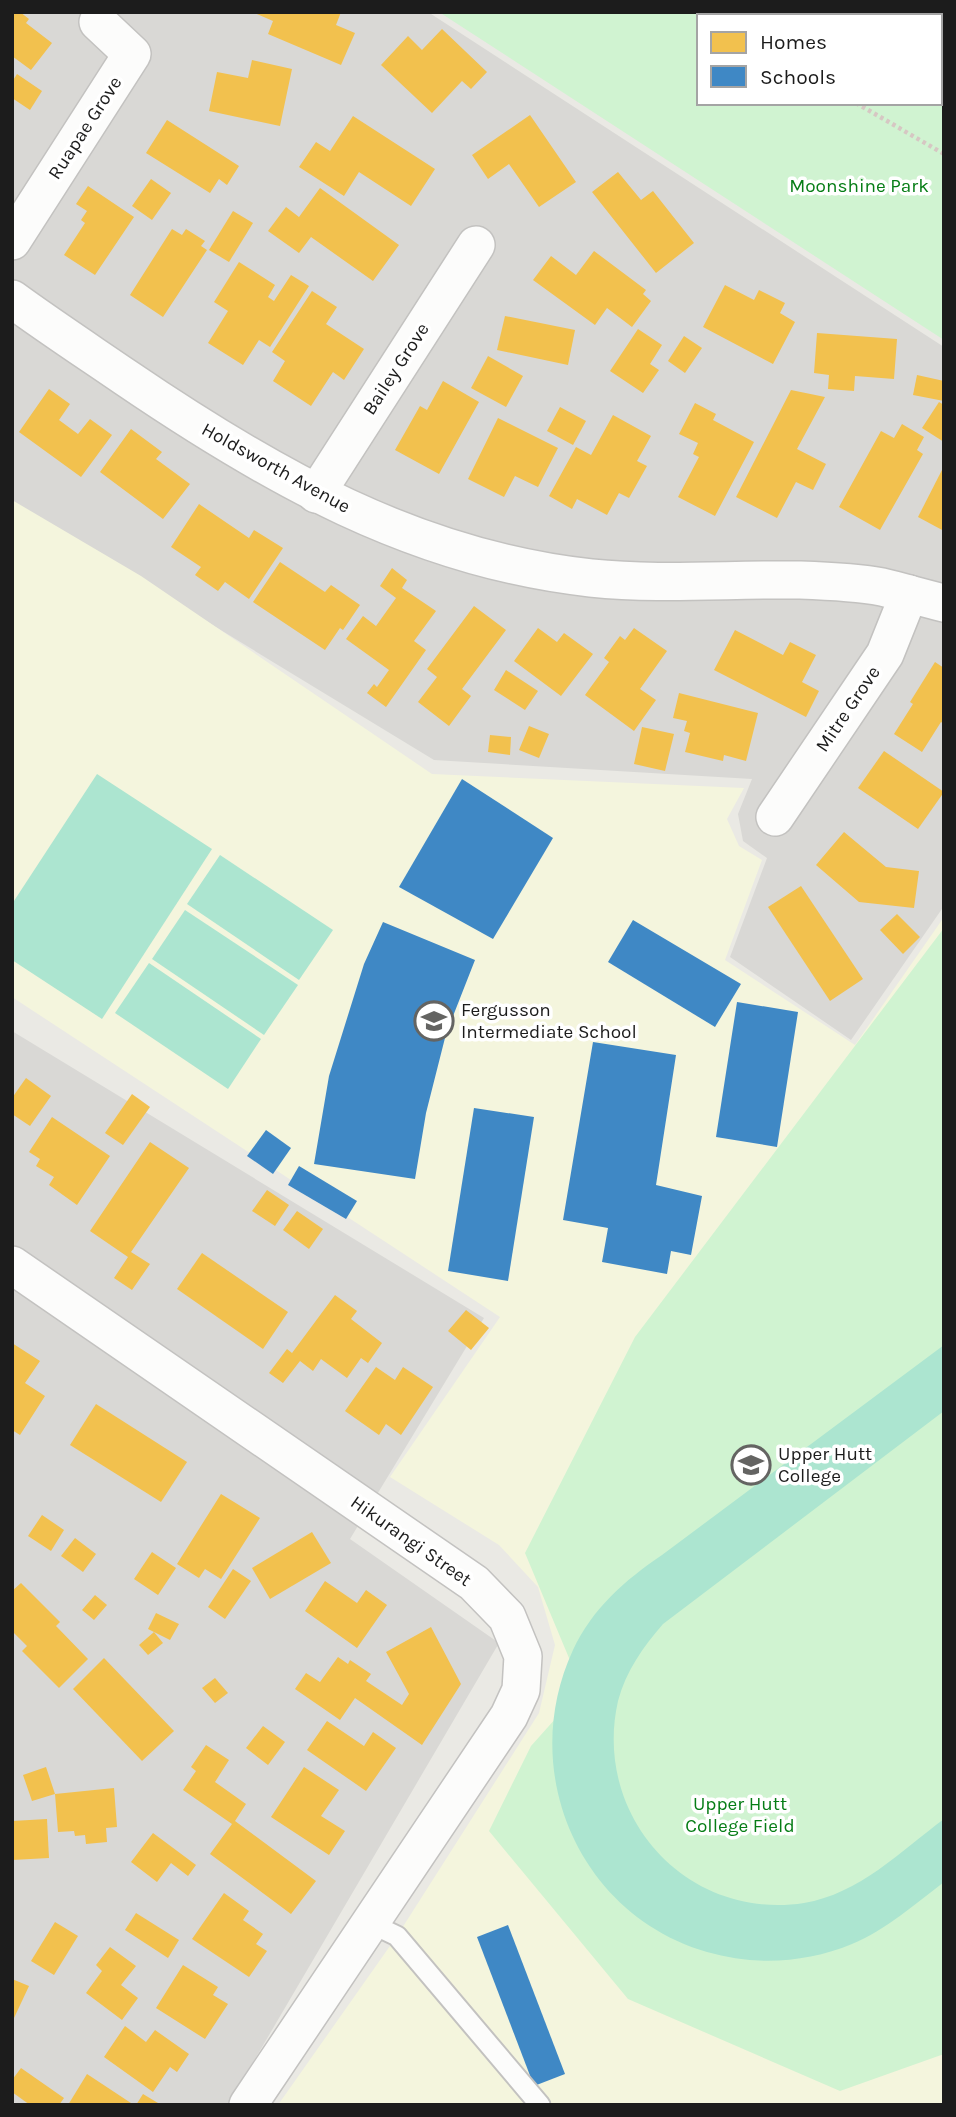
<svg xmlns="http://www.w3.org/2000/svg" width="956" height="2117" viewBox="0 0 956 2117" font-family="Karla,sans-serif">
<rect width="100%" height="100%" fill="#eae9e4"/>
<g fill="#d9d8d5">
<path d="M 12,12 L 428,12 L 944,347 L 944,906 L 851,1040 L 730,957 L 767,858 L 743,841 L 738,814 L 752,779 L 434,760 L 12,503 Z"/>
<path d="M 12,1031 L 484,1318 L 350,1539 L 499,1643 L 228,2105 L 12,2105 Z"/>
</g>
<path fill="#f4f5dd" d="M 12,500 L 141,576 L 432,774 L 744,788 L 727,819 L 739,846 L 762,860 L 725,960 L 855,1045 L 944,917 L 944,2105 L 278,2105 L 397,1936 L 539,1713 L 555,1645 L 538,1587 L 499,1545 L 390,1477 L 500,1317 L 12,997 Z"/>
<g fill="#d0f3d1" fill-rule="evenodd">
<path d="M 439,12 L 944,12 L 944,340 ZM 699,16 L 940,16 L 940,103 L 699,103 Z"/>
<path d="M 944,928 L 944,2054 L 840,2091 L 628,1999 L 489,1831 L 531,1746 L 582,1689 L 525,1553 L 635,1337 Z"/>
</g>
<g fill="#ace5d0">
<path d="M 97,774 L 212,849 L 102,1019 L 12,960 L 12,904 Z"/>
<path d="M 220,855 L 333,930 L 299,980 L 187,904 Z"/>
<path d="M 185,910 L 298,985 L 264,1035 L 152,959 Z"/>
<path d="M 149,963 L 261,1039 L 228,1089 L 115,1013 Z"/>
<path d="M 944,1345 L 944,1411 L 663,1624 C 643,1647 626,1671 618,1701 C 592,1816 687,1921 804,1903 C 859,1894 901,1851 944,1819 L 944,1882 C 915,1904 886,1930 852,1944 C 806,1963 755,1966 707,1952 C 579,1915 517,1771 573,1650 C 592,1609 625,1580 662,1555 Z"/>
</g>
<g fill="#f2c14e">
<path d="M 12,12 L 20,12 L 29,19 L 26,23 L 52,43 L 31,70 L 12,56 Z"/>
<path d="M 252,12 L 341,12 L 336,25 L 355,33 L 341,65 L 268,34 L 273,21 Z"/>
<path d="M 442,29 L 487,72 L 471,89 L 462,81 L 432,113 L 381,65 L 408,36 L 422,50 Z"/>
<path d="M 252,60 L 292,69 L 280,126 L 209,111 L 217,72 L 248,78 Z"/>
<path d="M 17,74 L 42,91 L 30,110 L 12,98 L 12,82 Z"/>
<path d="M 530,115 L 576,182 L 539,207 L 509,164 L 488,179 L 472,155 Z"/>
<path d="M 353,116 L 435,169 L 411,206 L 359,172 L 344,196 L 299,167 L 316,142 L 330,151 Z"/>
<path d="M 167,120 L 239,166 L 227,185 L 219,179 L 210,193 L 146,153 Z"/>
<path d="M 618,172 L 641,200 L 653,191 L 694,243 L 656,273 L 592,192 Z"/>
<path d="M 151,179 L 171,193 L 152,220 L 132,206 Z"/>
<path d="M 88,186 L 134,217 L 95,275 L 64,255 L 85,223 L 81,220 L 87,211 L 76,204 Z"/>
<path d="M 320,188 L 399,245 L 373,281 L 311,237 L 299,253 L 268,231 L 286,207 L 299,217 Z"/>
<path d="M 233,211 L 253,223 L 229,262 L 209,250 Z"/>
<path d="M 172,229 L 182,235 L 186,229 L 205,241 L 201,246 L 207,250 L 163,317 L 130,295 Z"/>
<path d="M 594,251 L 646,290 L 643,294 L 651,301 L 632,327 L 607,308 L 595,325 L 533,280 L 551,256 L 576,275 Z"/>
<path d="M 239,262 L 275,285 L 268,297 L 274,301 L 291,275 L 309,286 L 270,347 L 259,340 L 243,365 L 208,343 L 228,311 L 214,302 Z"/>
<path d="M 725,285 L 754,300 L 759,290 L 785,303 L 780,313 L 795,322 L 773,364 L 703,327 Z"/>
<path d="M 312,291 L 337,307 L 326,324 L 364,349 L 344,380 L 333,372 L 311,406 L 273,381 L 285,361 L 272,352 Z"/>
<path d="M 505,316 L 575,330 L 568,365 L 497,350 Z"/>
<path d="M 638,329 L 662,345 L 650,364 L 659,370 L 643,393 L 610,371 Z"/>
<path d="M 817,333 L 897,339 L 894,379 L 855,376 L 854,391 L 828,389 L 829,375 L 814,373 Z"/>
<path d="M 684,336 L 702,348 L 685,373 L 668,361 Z"/>
<path d="M 488,356 L 523,376 L 506,407 L 471,388 Z"/>
<path d="M 917,375 L 944,381 L 944,401 L 913,395 Z"/>
<path d="M 443,381 L 479,402 L 439,474 L 395,450 L 420,406 L 427,410 Z"/>
<path d="M 49,389 L 70,404 L 59,420 L 78,434 L 90,419 L 112,435 L 81,477 L 19,432 Z"/>
<path d="M 791,390 L 825,397 L 797,449 L 826,464 L 813,490 L 796,482 L 777,518 L 736,497 Z"/>
<path d="M 939,402 L 944,405 L 944,442 L 922,428 Z"/>
<path d="M 695,403 L 716,414 L 713,420 L 754,442 L 715,516 L 678,497 L 699,457 L 693,454 L 698,443 L 679,434 Z"/>
<path d="M 560,407 L 586,421 L 573,445 L 547,431 Z"/>
<path d="M 613,415 L 651,436 L 637,461 L 647,466 L 629,498 L 619,493 L 607,515 L 577,499 L 572,509 L 549,496 L 576,447 L 591,455 Z"/>
<path d="M 498,418 L 558,448 L 538,487 L 515,476 L 504,497 L 468,479 Z"/>
<path d="M 902,424 L 924,437 L 917,450 L 923,454 L 880,530 L 839,507 L 881,431 L 894,438 Z"/>
<path d="M 131,429 L 162,452 L 156,459 L 190,484 L 163,519 L 100,472 Z"/>
<path d="M 944,466 L 944,531 L 918,517 Z"/>
<path d="M 199,504 L 249,538 L 254,530 L 283,548 L 249,599 L 225,582 L 218,591 L 195,575 L 201,567 L 171,547 Z"/>
<path d="M 280,562 L 325,592 L 331,585 L 360,605 L 343,630 L 340,628 L 325,650 L 253,602 Z"/>
<path d="M 392,568 L 407,580 L 402,588 L 436,611 L 414,641 L 426,650 L 386,707 L 367,693 L 374,684 L 377,687 L 389,670 L 346,639 L 363,616 L 376,626 L 396,598 L 380,586 Z"/>
<path d="M 474,606 L 506,630 L 462,689 L 471,696 L 449,726 L 418,702 L 437,677 L 427,669 Z"/>
<path d="M 538,628 L 557,642 L 564,633 L 593,654 L 561,696 L 514,661 Z"/>
<path d="M 634,628 L 667,651 L 640,689 L 656,700 L 634,731 L 585,695 L 609,662 L 604,658 L 620,636 L 625,640 Z"/>
<path d="M 735,630 L 783,655 L 790,642 L 816,655 L 802,682 L 819,691 L 806,717 L 714,670 Z"/>
<path d="M 935,662 L 944,668 L 944,724 L 941,722 L 922,752 L 894,734 L 913,704 L 910,702 Z"/>
<path d="M 506,670 L 538,691 L 525,710 L 494,690 Z"/>
<path d="M 679,693 L 758,713 L 746,761 L 724,755 L 723,761 L 685,752 L 690,733 L 684,731 L 687,721 L 673,718 Z"/>
<path d="M 529,726 L 549,734 L 539,758 L 519,750 Z"/>
<path d="M 642,727 L 674,734 L 665,771 L 634,764 Z"/>
<path d="M 490,735 L 511,737 L 510,755 L 488,752 Z"/>
<path d="M 884,751 L 944,792 L 918,829 L 858,788 Z"/>
<path d="M 844,832 L 886,867 L 919,871 L 914,908 L 859,902 L 816,865 Z"/>
<path d="M 801,886 L 863,979 L 830,1001 L 768,907 Z"/>
<path d="M 897,914 L 920,937 L 903,954 L 880,930 Z"/>
<path d="M 26,1078 L 51,1096 L 30,1126 L 12,1114 L 12,1098 Z"/>
<path d="M 132,1094 L 150,1107 L 123,1145 L 105,1133 Z"/>
<path d="M 52,1117 L 110,1156 L 77,1205 L 49,1185 L 54,1177 L 36,1166 L 40,1159 L 29,1152 Z"/>
<path d="M 150,1142 L 189,1168 L 131,1252 L 150,1264 L 132,1290 L 114,1278 L 128,1257 L 90,1231 Z"/>
<path d="M 267,1190 L 289,1205 L 275,1226 L 252,1211 Z"/>
<path d="M 297,1211 L 323,1229 L 309,1249 L 283,1230 Z"/>
<path d="M 202,1253 L 288,1312 L 263,1349 L 177,1289 Z"/>
<path d="M 335,1295 L 357,1311 L 351,1319 L 382,1343 L 368,1363 L 361,1358 L 347,1378 L 321,1359 L 313,1371 L 300,1361 L 283,1383 L 269,1373 L 287,1349 L 292,1353 Z"/>
<path d="M 466,1310 L 489,1328 L 471,1350 L 448,1331 Z"/>
<path d="M 12,1343 L 40,1361 L 25,1383 L 45,1396 L 20,1435 L 12,1430 Z"/>
<path d="M 376,1367 L 395,1380 L 403,1367 L 433,1387 L 401,1435 L 386,1424 L 379,1435 L 345,1411 Z"/>
<path d="M 96,1404 L 187,1462 L 161,1502 L 70,1445 Z"/>
<path d="M 221,1494 L 260,1518 L 221,1579 L 205,1569 L 199,1578 L 177,1564 Z"/>
<path d="M 42,1515 L 64,1530 L 51,1551 L 28,1536 Z"/>
<path d="M 312,1532 L 331,1563 L 270,1599 L 252,1568 Z"/>
<path d="M 75,1538 L 96,1554 L 83,1572 L 61,1556 Z"/>
<path d="M 152,1552 L 176,1568 L 158,1595 L 134,1579 Z"/>
<path d="M 233,1569 L 251,1581 L 225,1619 L 208,1607 Z"/>
<path d="M 325,1581 L 357,1603 L 366,1590 L 387,1605 L 357,1648 L 305,1611 Z"/>
<path d="M 21,1583 L 60,1622 L 56,1626 L 88,1659 L 59,1688 L 22,1651 L 27,1646 L 12,1631 L 12,1591 Z"/>
<path d="M 95,1595 L 107,1605 L 94,1620 L 82,1610 Z"/>
<path d="M 156,1613 L 179,1624 L 170,1640 L 148,1629 Z"/>
<path d="M 431,1627 L 461,1684 L 422,1745 L 355,1698 L 340,1720 L 295,1689 L 306,1673 L 320,1682 L 338,1657 L 348,1664 L 350,1660 L 371,1674 L 366,1681 L 402,1705 L 409,1694 L 386,1652 Z"/>
<path d="M 154,1632 L 163,1643 L 148,1655 L 139,1645 Z"/>
<path d="M 104,1658 L 174,1731 L 142,1761 L 73,1689 Z"/>
<path d="M 215,1678 L 228,1693 L 215,1703 L 202,1688 Z"/>
<path d="M 327,1721 L 364,1746 L 373,1732 L 396,1748 L 366,1791 L 307,1750 Z"/>
<path d="M 263,1726 L 285,1742 L 268,1765 L 246,1748 Z"/>
<path d="M 206,1745 L 229,1760 L 215,1782 L 246,1804 L 235,1821 L 316,1881 L 291,1914 L 210,1854 L 232,1824 L 183,1790 L 196,1771 L 191,1767 Z"/>
<path d="M 46,1767 L 55,1794 L 32,1801 L 23,1775 Z"/>
<path d="M 304,1767 L 339,1790 L 321,1816 L 345,1831 L 329,1855 L 271,1817 Z"/>
<path d="M 114,1788 L 117,1827 L 106,1828 L 107,1842 L 86,1844 L 85,1835 L 75,1836 L 74,1831 L 58,1832 L 55,1794 Z"/>
<path d="M 47,1819 L 49,1858 L 12,1860 L 12,1821 Z"/>
<path d="M 153,1833 L 196,1865 L 188,1876 L 171,1863 L 157,1882 L 131,1862 Z"/>
<path d="M 224,1893 L 249,1911 L 243,1920 L 263,1934 L 256,1944 L 267,1951 L 249,1977 L 192,1939 Z"/>
<path d="M 136,1913 L 179,1940 L 168,1958 L 125,1930 Z"/>
<path d="M 55,1922 L 78,1936 L 54,1975 L 31,1961 Z"/>
<path d="M 110,1947 L 136,1966 L 121,1985 L 138,1998 L 122,2020 L 86,1993 L 102,1971 L 96,1965 Z"/>
<path d="M 183,1965 L 218,1987 L 213,1995 L 228,2004 L 205,2039 L 156,2008 Z"/>
<path d="M 12,1979 L 29,1986 L 14,2018 L 12,2017 Z"/>
<path d="M 125,2026 L 146,2042 L 155,2030 L 189,2054 L 177,2072 L 170,2067 L 153,2092 L 104,2057 Z"/>
<path d="M 21,2068 L 64,2098 L 59,2105 L 30,2105 L 12,2092 L 12,2080 Z"/>
<path d="M 87,2074 L 134,2105 L 68,2105 Z"/>
<path d="M 143,2094 L 158,2103 L 157,2105 L 136,2105 Z"/>
</g>
<g fill="#3f88c5">
<path d="M 462,779 L 553,838 L 493,939 L 399,887 Z"/>
<path d="M 633,920 L 741,984 L 715,1027 L 608,962 Z"/>
<path d="M 383,922 L 475,960 L 446,1034 L 426,1113 L 415,1179 L 314,1164 L 329,1076 L 364,964 Z"/>
<path d="M 737,1002 L 798,1012 L 777,1147 L 716,1137 Z"/>
<path d="M 593,1042 L 676,1055 L 656,1185 L 702,1196 L 691,1255 L 671,1251 L 667,1274 L 602,1262 L 608,1228 L 563,1220 Z"/>
<path d="M 474,1108 L 534,1117 L 508,1281 L 448,1271 Z"/>
<path d="M 266,1130 L 291,1148 L 273,1174 L 247,1156 Z"/>
<path d="M 299,1166 L 357,1201 L 346,1219 L 288,1185 Z"/>
<path d="M 508,1925 L 565,2074 L 534,2086 L 477,1937 Z"/>
</g>
<g fill="none" stroke-linecap="round" stroke-linejoin="round">
<g stroke="#c3c2c0" stroke-width="23">
<path id="lane" d="M 370,1923 L 397,1936 L 540,2105"/>
</g>
<g stroke="#c3c2c0" stroke-width="40">
<g id="street">
<path d="M 12,241 L 132,54 L 98,22"/>
<path d="M 12,299 C 49,326 87,351 125,377 C 269,475 415,559 591,578 C 660,585 729,579 798,580 C 825,581 855,582 882,587 C 903,592 923,598 944,603"/>
<path d="M 316,494 L 476,245"/>
<path d="M 775,817 L 885,654 L 909,594"/>
<path d="M 12,1265 L 474,1583 L 507,1617 L 523,1656 L 521,1690 L 509,1716 L 248,2105"/>
</g>
</g>
<g stroke="#d6c7c3" stroke-width="4.5" stroke-dasharray="3.5 3.5" stroke-linecap="butt">
<path d="M 707,12 L 713,16"/>
<path d="M 856,103 L 944,154"/>
</g>
<use href="#lane" stroke="#fcfcfb" stroke-width="19"/>
<use href="#street" stroke="#fcfcfb" stroke-width="37"/>
</g>
<defs>
<g id="school-ring" transform="scale(2.0125)"><circle r="9.5" fill="#fff" stroke="#646462" stroke-width="1.5"/><path d="M0-5L7-2L0 1L-7-2ZM-4 1L0 2.5L4 1V4Q0 6-4 4Z" fill="#646462"/></g>
</defs>
<g fill-rule="evenodd">
<use href="#school-ring" x="434" y="1021"/>
<use href="#school-ring" x="751" y="1465"/>
</g>
<g text-anchor="middle" dominant-baseline="central" stroke-width="7" stroke-linejoin="round" paint-order="stroke">
<g font-size="19" fill="#1c1c1c" stroke="#fff">
<text transform="translate(85 128) rotate(-57)">Ruapae Grove</text>
<text transform="translate(396 369) rotate(-57)">Bailey Grove</text>
<text transform="translate(276 468) rotate(29)">Holdsworth Avenue</text>
<text transform="translate(848 709) rotate(-56)">Mitre Grove</text>
<text transform="translate(411 1541) rotate(35)">Hikurangi Street</text>
</g>
<g font-size="19" fill="#067d16" stroke="#fff">
<text x="859" y="186">Moonshine Park</text>
<text x="740" y="1804">Upper Hutt<tspan x="740" dy="22">College Field</tspan></text>
</g>
<g font-size="19" fill="#1c1c1c" stroke="#fff" text-anchor="start">
<text x="461" y="1010">Fergusson<tspan x="461" dy="22">Intermediate School</tspan></text>
<text x="778" y="1454">Upper Hutt<tspan x="778" dy="22">College</tspan></text>
</g>
</g>
<rect width="956" height="2117" fill="none" stroke="#1c1c1c" stroke-width="28"/>
<rect x="697" y="14" width="245" height="91" fill="#ffffff" stroke="#a4a4a4" stroke-width="2"/>
<rect x="711" y="32" width="35" height="21" fill="#f2c14e" stroke="#a4a4a4" stroke-width="2"/>
<text x="760" y="49" font-size="21" fill="#1c1c1c">Homes</text>
<rect x="711" y="66" width="35" height="21" fill="#3f88c5" stroke="#a4a4a4" stroke-width="2"/>
<text x="760" y="84" font-size="21" fill="#1c1c1c">Schools</text>
</svg>
